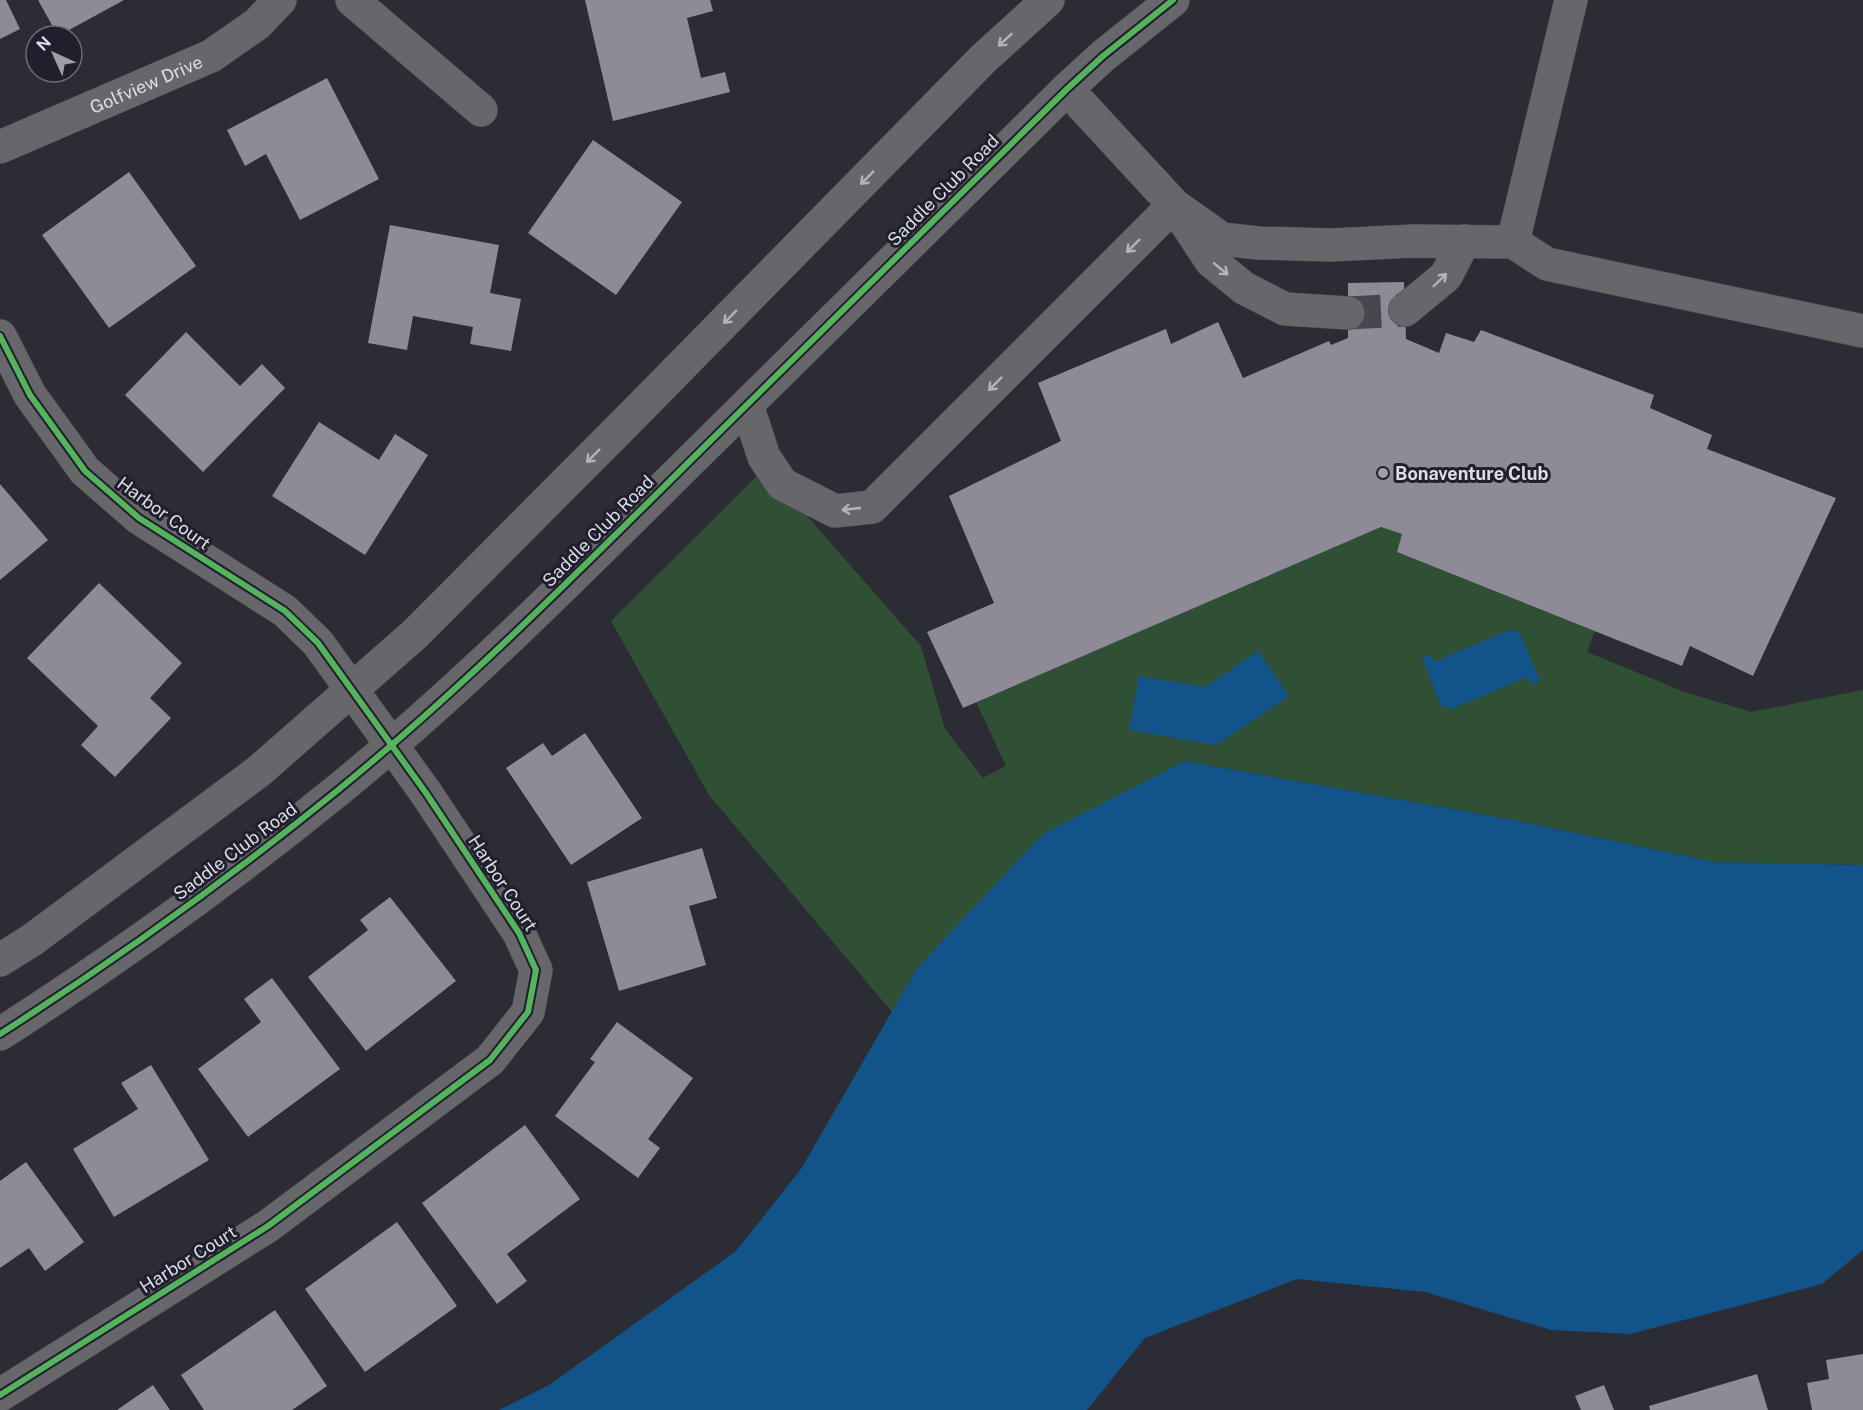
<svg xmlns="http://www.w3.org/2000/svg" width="1863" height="1410" viewBox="0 0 1863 1410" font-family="'Public Sans',sans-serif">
<rect width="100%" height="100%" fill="#2c2c34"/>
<path fill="#2f5035" d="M 765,468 L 921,646 L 945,729 L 983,778 L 1006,766 L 976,702 L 1381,527 L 1402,534 L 1397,552 L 1595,631 L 1587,652 L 1685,692 L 1751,712 L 1863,690 L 1863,865 L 1715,862 L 1508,819 L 1185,761 L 917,968 L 892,1012 L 709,795 L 611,621 Z"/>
<g fill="#125389">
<path d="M 1511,629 L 1520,633 L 1540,681 L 1532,685 L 1528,677 L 1451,709 L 1441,706 L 1422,658 L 1431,654 L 1434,662 Z"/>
<path d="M 1258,651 L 1289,696 L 1216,745 L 1129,730 L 1139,676 L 1205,687 Z"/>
<path d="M 1185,761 L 1508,819 L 1715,862 L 1863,865 L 1863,1250 L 1822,1284 L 1630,1334 L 1551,1330 L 1425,1292 L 1297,1279 L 1145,1338 L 1087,1410 L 499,1410 L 549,1385 L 736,1251 L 801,1169 L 917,968 L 1043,834 Z"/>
</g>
<g fill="#8e8b97">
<path d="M 0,0 L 6,0 L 20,29 L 0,39 Z"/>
<path d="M 38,0 L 124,0 L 58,36 Z"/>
<path d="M 585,0 L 710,0 L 713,11 L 687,18 L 701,78 L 725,72 L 730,92 L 613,121 Z"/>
<path d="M 327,78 L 379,179 L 300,220 L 266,154 L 245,166 L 227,130 Z"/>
<path d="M 593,140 L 682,202 L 616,295 L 528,233 Z"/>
<path d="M 129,172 L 196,266 L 109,328 L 42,235 Z"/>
<path d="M 390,225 L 499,245 L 490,293 L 521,299 L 511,351 L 470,344 L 473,327 L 413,316 L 407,350 L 368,343 Z"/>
<path d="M 1404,282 L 1406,339 L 1439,353 L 1446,333 L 1474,342 L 1481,330 L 1654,395 L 1650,408 L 1712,435 L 1707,449 L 1836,498 L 1753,676 L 1690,646 L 1682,666 L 1397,552 L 1402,534 L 1381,527 L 963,708 L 927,632 L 994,603 L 949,496 L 1061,441 L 1038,383 L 1166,329 L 1171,344 L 1218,322 L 1243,378 L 1329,341 L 1331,345 L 1348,338 L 1348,283 Z"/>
<path d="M 186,332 L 240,386 L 262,364 L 285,388 L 203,472 L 125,395 Z"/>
<path d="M 319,422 L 379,460 L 395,434 L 428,455 L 365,555 L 272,496 Z"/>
<path d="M 0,484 L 48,540 L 0,580 Z"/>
<path d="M 99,583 L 182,663 L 150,698 L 171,718 L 115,777 L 81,745 L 98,726 L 27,658 Z"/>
<path d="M 585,733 L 642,818 L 571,865 L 506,768 L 543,743 L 552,756 Z"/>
<path d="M 702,848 L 717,898 L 689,906 L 706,965 L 619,991 L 587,882 Z"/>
<path d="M 390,897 L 456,981 L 366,1051 L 308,977 L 368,930 L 360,920 Z"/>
<path d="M 272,978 L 340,1069 L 248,1137 L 198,1069 L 261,1022 L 244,999 Z"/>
<path d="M 617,1022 L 693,1078 L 648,1139 L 660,1148 L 638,1178 L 555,1116 L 595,1062 L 590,1059 Z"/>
<path d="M 151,1065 L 209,1160 L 114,1217 L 73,1149 L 138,1109 L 121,1083 Z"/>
<path d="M 525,1125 L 580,1199 L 507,1254 L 527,1281 L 497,1304 L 422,1203 Z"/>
<path d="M 26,1162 L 84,1242 L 45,1271 L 29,1248 L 0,1268 L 0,1181 Z"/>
<path d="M 397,1222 L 457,1306 L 365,1372 L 305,1289 Z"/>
<path d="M 275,1310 L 327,1386 L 292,1410 L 204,1410 L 181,1375 Z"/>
<path d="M 1863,1354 L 1863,1410 L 1812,1410 L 1807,1383 L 1829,1379 L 1826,1360 Z"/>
<path d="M 1757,1374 L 1768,1410 L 1650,1410 L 1649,1406 Z"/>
<path d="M 153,1385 L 170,1410 L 117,1410 Z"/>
<path d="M 1604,1385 L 1614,1410 L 1581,1410 L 1575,1396 Z"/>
</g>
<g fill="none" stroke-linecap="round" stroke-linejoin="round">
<path stroke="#47474f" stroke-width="33" stroke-dasharray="33 16" stroke-linecap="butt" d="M 1348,313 L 1405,310"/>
<g stroke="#4a4950" stroke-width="34">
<g id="minor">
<path d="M 352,0 L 481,110"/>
<path d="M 1067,89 L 1174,205 L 1222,239 L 1258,243 L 1331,245 L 1413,241 L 1513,242 L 1571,0"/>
<path id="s1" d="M 0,147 L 211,56 L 257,24 L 280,0"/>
<path d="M 1513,242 L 1547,264 L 1863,331"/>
<path d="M 1405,310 L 1446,276 L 1464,241"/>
<path d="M 0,336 L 30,395 L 85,471 L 139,518 L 285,611 L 318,643 L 426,793 L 519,933 L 536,970 L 528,1012 L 490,1060 L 268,1226 L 0,1395"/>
<path d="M 747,405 L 764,457 L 782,484 L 835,511 L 872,507 L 1174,205 L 1211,261 L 1244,288 L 1285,309 L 1348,313"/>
<path d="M 0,960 L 32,940 L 259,771 L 415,634 L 639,409 L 984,58 L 1048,0"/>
<path d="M 0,1034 C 117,959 230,878 338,790 C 462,689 575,575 689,462 C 815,338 941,213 1067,89 L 1103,56 L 1173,0"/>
</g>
</g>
<use href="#minor" stroke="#66666b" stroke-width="33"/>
<g stroke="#201f2d" stroke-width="10">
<g id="cycleway">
<path d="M 0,336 L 30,395 L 85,471 L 139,518 L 285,611 L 318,643 L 426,793 L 519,933 L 536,970 L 528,1012 L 490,1060 L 268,1226 L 0,1395"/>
<path d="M 0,1034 C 117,959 230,878 338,790 C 462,689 575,575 689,462 C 815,338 941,213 1067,89 L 1103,56 L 1173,0"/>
</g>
</g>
<use href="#cycleway" stroke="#56b35d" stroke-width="6"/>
</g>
<defs><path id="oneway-shaft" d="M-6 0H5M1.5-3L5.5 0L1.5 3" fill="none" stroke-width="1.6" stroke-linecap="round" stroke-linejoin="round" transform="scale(1.5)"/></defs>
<g stroke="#b3b3bc">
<use href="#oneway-shaft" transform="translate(1005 40) rotate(137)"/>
<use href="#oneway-shaft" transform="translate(867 178) rotate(135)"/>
<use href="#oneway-shaft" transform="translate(1133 246) rotate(135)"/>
<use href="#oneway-shaft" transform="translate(1221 269) rotate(40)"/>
<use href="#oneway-shaft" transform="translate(1440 280) rotate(-44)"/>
<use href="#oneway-shaft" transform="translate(730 317) rotate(135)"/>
<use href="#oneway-shaft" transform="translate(995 384) rotate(135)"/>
<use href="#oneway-shaft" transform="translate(593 456) rotate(135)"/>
<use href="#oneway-shaft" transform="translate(851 509) rotate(174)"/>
</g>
<circle fill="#9f9fa8" stroke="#201f2d" stroke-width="2" cx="1383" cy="473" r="6"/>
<g text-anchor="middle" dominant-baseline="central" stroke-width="6" stroke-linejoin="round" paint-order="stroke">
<g font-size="18" fill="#dddde7" stroke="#201f2d">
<text stroke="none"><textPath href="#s1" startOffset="159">Golfview Drive</textPath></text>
<text transform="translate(943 190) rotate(-45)">Saddle Club Road</text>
<text transform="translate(164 513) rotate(36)">Harbor Court</text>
<text transform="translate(598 531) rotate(-45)">Saddle Club Road</text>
<text transform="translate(235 851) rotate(-37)">Saddle Club Road</text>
<text transform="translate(503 883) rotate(57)">Harbor Court</text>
<text transform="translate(188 1259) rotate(-32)">Harbor Court</text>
</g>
<g font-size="18" font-weight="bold" fill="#dddde7" stroke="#201f2d" text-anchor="start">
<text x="1395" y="473">Bonaventure Club</text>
</g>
</g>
<g transform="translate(54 54) rotate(315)"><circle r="28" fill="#201f2d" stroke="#6c6b77" stroke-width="1.5"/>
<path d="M0-4.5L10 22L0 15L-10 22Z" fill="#9f9fa8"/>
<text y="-9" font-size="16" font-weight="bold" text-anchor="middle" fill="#dddde7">N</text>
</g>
</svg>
